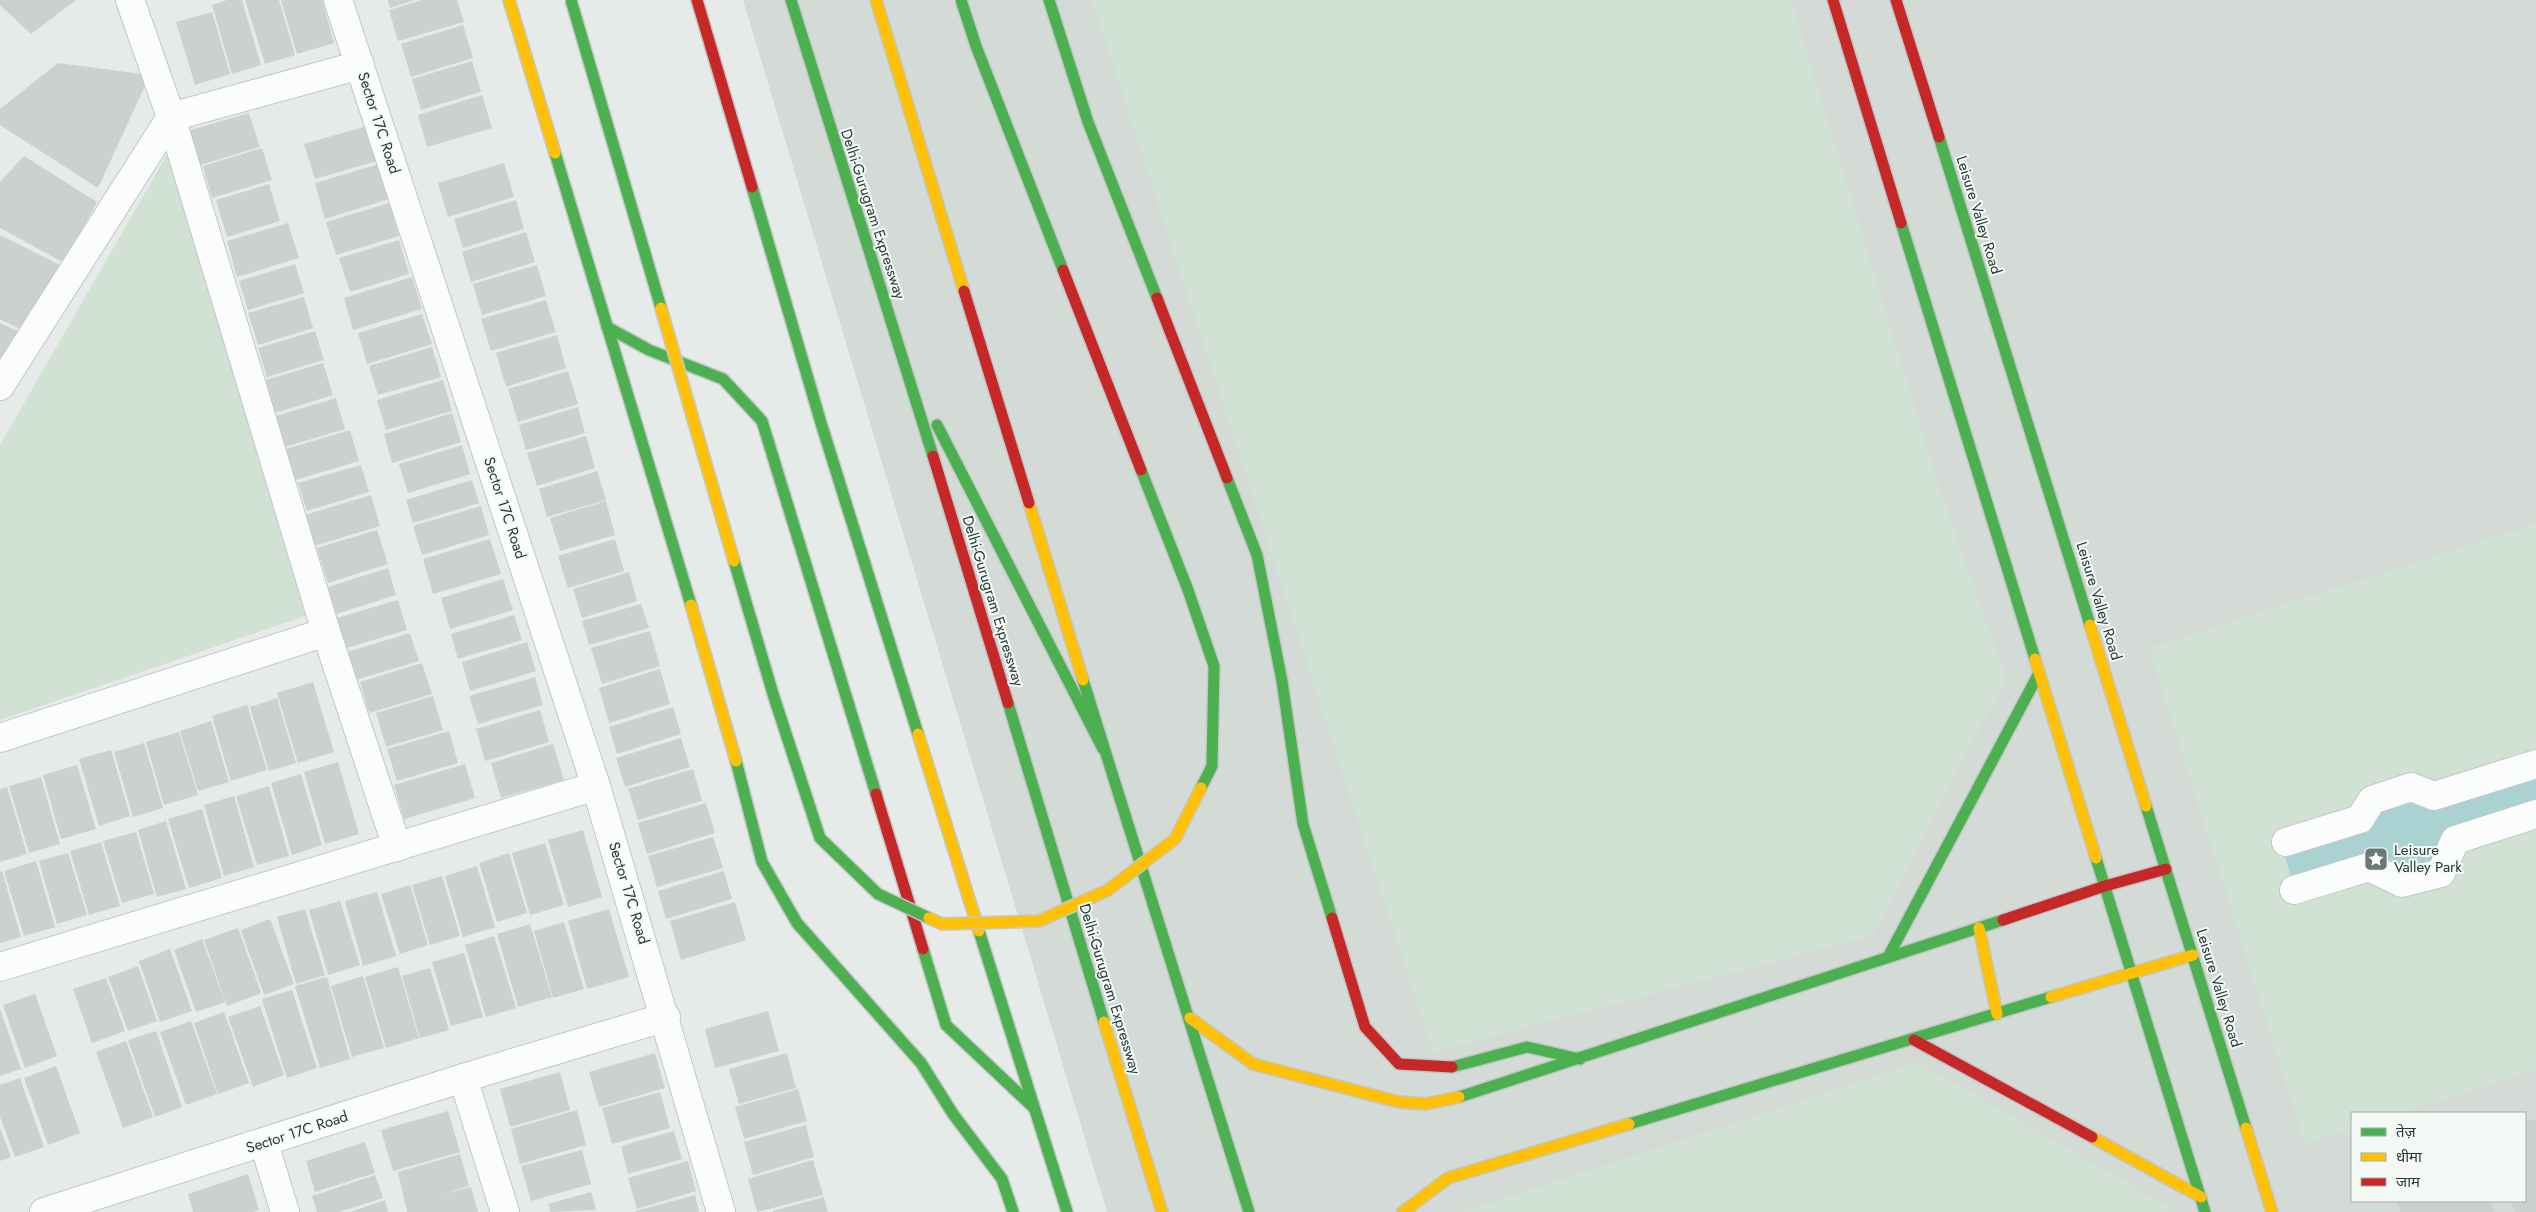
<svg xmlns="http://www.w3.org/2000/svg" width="2536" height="1212" viewBox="0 0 2536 1212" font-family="Jost,'Noto Sans Devanagari',sans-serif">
<rect width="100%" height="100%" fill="#e6eae8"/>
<path fill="#d4dbd7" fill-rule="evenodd" d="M 743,0 L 2536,0 L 2536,1212 L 1107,1212 ZM 2352,1113 L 2525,1113 L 2525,1201 L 2352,1201 Z"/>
<g fill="#d1e1d4">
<path d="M 1092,0 L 1791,0 L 1940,490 L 2006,678 L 1872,936 L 1433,1052 Z"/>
<path d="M 172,146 L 317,612 L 0,720 L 0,445 Z"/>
<path d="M 2536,524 L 2536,1070 L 2402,1113 L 2352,1113 L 2352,1129 L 2305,1144 L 2149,648 Z"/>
<path d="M 1918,1062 L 2168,1207 L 2169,1212 L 1463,1212 Z"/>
</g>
<path fill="#abd2d3" d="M 2536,764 L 2536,814 L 2455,840 L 2441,873 L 2369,867 L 2294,887 L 2282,847 L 2372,800 Z"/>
<g fill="#ccd1cf">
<path d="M 0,0 L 76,0 L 31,34 L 0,5 Z"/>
<path d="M 227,0 L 242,0 L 261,65 L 232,74 L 212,5 Z"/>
<path d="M 245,0 L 279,0 L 295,55 L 265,64 Z"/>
<path d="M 281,0 L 322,0 L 334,43 L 297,54 Z"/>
<path d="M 388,0 L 414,0 L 390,8 Z"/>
<path d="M 422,0 L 457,0 L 464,22 L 398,41 L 389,10 Z"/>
<path d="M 212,12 L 230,74 L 195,85 L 176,22 Z"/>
<path d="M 463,25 L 473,58 L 411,77 L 401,44 Z"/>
<path d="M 472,61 L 481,92 L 421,110 L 412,79 Z"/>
<path d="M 58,63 L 150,75 L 98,188 L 0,125 L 0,109 Z"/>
<path d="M 482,95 L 492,128 L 427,147 L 418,115 Z"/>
<path d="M 249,113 L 260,147 L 197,166 L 187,131 Z"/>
<path d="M 367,126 L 377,161 L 315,179 L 304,144 Z"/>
<path d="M 262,148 L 272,180 L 212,198 L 203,166 Z"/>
<path d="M 24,156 L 97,202 L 64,263 L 0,228 L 0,182 Z"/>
<path d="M 504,163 L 514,197 L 448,217 L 438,183 Z"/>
<path d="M 379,164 L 389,199 L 325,219 L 315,183 Z"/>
<path d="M 269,184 L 280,221 L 227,237 L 216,200 Z"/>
<path d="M 516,200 L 524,229 L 463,248 L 454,219 Z"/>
<path d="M 389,203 L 399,236 L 336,255 L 326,222 Z"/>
<path d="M 288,223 L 299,258 L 237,277 L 227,241 Z"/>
<path d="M 526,232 L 535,262 L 471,282 L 462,252 Z"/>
<path d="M 0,235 L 60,265 L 26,332 L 0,319 Z"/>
<path d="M 399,240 L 409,274 L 350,292 L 339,258 Z"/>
<path d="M 295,264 L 304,293 L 248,310 L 239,281 Z"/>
<path d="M 537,265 L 546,296 L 482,315 L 473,284 Z"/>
<path d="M 412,277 L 422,309 L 353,330 L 344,298 Z"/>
<path d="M 304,297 L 313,328 L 258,345 L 248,313 Z"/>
<path d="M 546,300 L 556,332 L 491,351 L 481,319 Z"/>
<path d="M 422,314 L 432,344 L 367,364 L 358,333 Z"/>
<path d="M 0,323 L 20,332 L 0,373 Z"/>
<path d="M 315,331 L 324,360 L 267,377 L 258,348 Z"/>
<path d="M 557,335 L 566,368 L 506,387 L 496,353 Z"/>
<path d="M 432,347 L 441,377 L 378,395 L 369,366 Z"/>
<path d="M 323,363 L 333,395 L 275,413 L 266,380 Z"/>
<path d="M 568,371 L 578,404 L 518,422 L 508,389 Z"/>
<path d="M 443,380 L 452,411 L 386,430 L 377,400 Z"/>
<path d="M 336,398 L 345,429 L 285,447 L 276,416 Z"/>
<path d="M 578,407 L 585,433 L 526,450 L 519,425 Z"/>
<path d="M 452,413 L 461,442 L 392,463 L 384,434 Z"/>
<path d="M 350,430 L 359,461 L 295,480 L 286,449 Z"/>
<path d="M 586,436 L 595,468 L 537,486 L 527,453 Z"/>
<path d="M 462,445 L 470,474 L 408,493 L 399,464 Z"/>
<path d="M 361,465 L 369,492 L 307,511 L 298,483 Z"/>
<path d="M 597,471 L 606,500 L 547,517 L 539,489 Z"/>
<path d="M 472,480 L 479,503 L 413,523 L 406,500 Z"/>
<path d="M 371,495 L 380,526 L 314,546 L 305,515 Z"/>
<path d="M 606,501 L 615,535 L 560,551 L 550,518 Z"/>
<path d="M 481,506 L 489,535 L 422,555 L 413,526 Z"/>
<path d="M 377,530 L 388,564 L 328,583 L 317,548 Z"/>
<path d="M 490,539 L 501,574 L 433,594 L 423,559 Z"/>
<path d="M 615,539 L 624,571 L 568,588 L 558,556 Z"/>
<path d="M 388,568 L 396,595 L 336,614 L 328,587 Z"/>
<path d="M 629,572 L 637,601 L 582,618 L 573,589 Z"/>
<path d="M 503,579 L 513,610 L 450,629 L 441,598 Z"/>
<path d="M 398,600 L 407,630 L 346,648 L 337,618 Z"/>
<path d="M 641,604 L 649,628 L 589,645 L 582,621 Z"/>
<path d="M 514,615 L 522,640 L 458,659 L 451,634 Z"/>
<path d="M 650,631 L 660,666 L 602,684 L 591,648 Z"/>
<path d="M 410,633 L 419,661 L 356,680 L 347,652 Z"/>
<path d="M 527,642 L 536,671 L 470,691 L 462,662 Z"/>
<path d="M 422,663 L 432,694 L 369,713 L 360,682 Z"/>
<path d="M 660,669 L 670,704 L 609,723 L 599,688 Z"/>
<path d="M 535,677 L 543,705 L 478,724 L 469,696 Z"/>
<path d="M 313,682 L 334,752 L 298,763 L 277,693 Z"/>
<path d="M 433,696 L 443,730 L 386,747 L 376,713 Z"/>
<path d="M 277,698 L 296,763 L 269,771 L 250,707 Z"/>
<path d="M 247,705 L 267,770 L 231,781 L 212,716 Z"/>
<path d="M 673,707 L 681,734 L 617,754 L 609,727 Z"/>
<path d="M 540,710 L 549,742 L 485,761 L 476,729 Z"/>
<path d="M 211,721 L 229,782 L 198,791 L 180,731 Z"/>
<path d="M 449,731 L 458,763 L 397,781 L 387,749 Z"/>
<path d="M 179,732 L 198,795 L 164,805 L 146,742 Z"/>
<path d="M 681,738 L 690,767 L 625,787 L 616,758 Z"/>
<path d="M 144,743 L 163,808 L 133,817 L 114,752 Z"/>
<path d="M 553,744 L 564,780 L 501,798 L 491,763 Z"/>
<path d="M 111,750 L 130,816 L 99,826 L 79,759 Z"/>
<path d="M 338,762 L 359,834 L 325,844 L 304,772 Z"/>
<path d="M 465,764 L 475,798 L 404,819 L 394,785 Z"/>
<path d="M 77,765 L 96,829 L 61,839 L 43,775 Z"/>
<path d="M 693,769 L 702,801 L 638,820 L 628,789 Z"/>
<path d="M 301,774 L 322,845 L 292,855 L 271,783 Z"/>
<path d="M 41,777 L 60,844 L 29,853 L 9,786 Z"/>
<path d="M 269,786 L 289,856 L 257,865 L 236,796 Z"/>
<path d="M 7,787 L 27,854 L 0,862 L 0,789 Z"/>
<path d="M 234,796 L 254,867 L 224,876 L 204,805 Z"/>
<path d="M 706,803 L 715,833 L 647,854 L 638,823 Z"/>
<path d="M 202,809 L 222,878 L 189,888 L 168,819 Z"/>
<path d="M 166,821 L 186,889 L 157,897 L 138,830 Z"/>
<path d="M 583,830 L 602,897 L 568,907 L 548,840 Z"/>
<path d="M 136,832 L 154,894 L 122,903 L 103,841 Z"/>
<path d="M 713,837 L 723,868 L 657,887 L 648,856 Z"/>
<path d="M 101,842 L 120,906 L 89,915 L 70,851 Z"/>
<path d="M 545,843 L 564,905 L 530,915 L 512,853 Z"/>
<path d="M 68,853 L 87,915 L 57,924 L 39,861 Z"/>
<path d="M 509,853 L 527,913 L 497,922 L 479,863 Z"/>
<path d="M 36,861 L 55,927 L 24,936 L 4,871 Z"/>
<path d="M 477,866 L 495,927 L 463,937 L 445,876 Z"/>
<path d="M 2,871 L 21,937 L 0,943 L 0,872 Z"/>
<path d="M 724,871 L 732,899 L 666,919 L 658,891 Z"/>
<path d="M 442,876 L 460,936 L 430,945 L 412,885 Z"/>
<path d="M 410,885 L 428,945 L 400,954 L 381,894 Z"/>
<path d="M 377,892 L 396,956 L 363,966 L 345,901 Z"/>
<path d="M 340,901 L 360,965 L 328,975 L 309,910 Z"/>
<path d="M 735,902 L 746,940 L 681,960 L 670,921 Z"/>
<path d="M 305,909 L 325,975 L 296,984 L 277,917 Z"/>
<path d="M 609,909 L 629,977 L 587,989 L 568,921 Z"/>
<path d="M 270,919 L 294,984 L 264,995 L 241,930 Z"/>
<path d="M 564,922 L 584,989 L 553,998 L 534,931 Z"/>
<path d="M 530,924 L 552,997 L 518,1007 L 497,934 Z"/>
<path d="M 238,928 L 261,993 L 227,1006 L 204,940 Z"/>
<path d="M 494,936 L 516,1008 L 486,1017 L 465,945 Z"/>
<path d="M 202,939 L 225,1002 L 196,1012 L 174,950 Z"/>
<path d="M 170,949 L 192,1011 L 160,1022 L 139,961 Z"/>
<path d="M 464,953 L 483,1017 L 451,1026 L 432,962 Z"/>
<path d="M 138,966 L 157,1021 L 128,1031 L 108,977 Z"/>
<path d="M 398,967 L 419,1038 L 386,1048 L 365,977 Z"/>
<path d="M 430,968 L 449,1030 L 420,1038 L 402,976 Z"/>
<path d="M 363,976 L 384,1048 L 352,1057 L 331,986 Z"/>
<path d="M 327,977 L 350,1059 L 320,1068 L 295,986 Z"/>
<path d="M 106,978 L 125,1031 L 92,1043 L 73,989 Z"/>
<path d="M 292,990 L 317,1068 L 287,1078 L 262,999 Z"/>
<path d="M 35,994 L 57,1056 L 25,1068 L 3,1005 Z"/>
<path d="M 260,1006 L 284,1075 L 253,1087 L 228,1017 Z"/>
<path d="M 0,1009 L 21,1069 L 0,1076 Z"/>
<path d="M 768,1011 L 779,1051 L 715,1068 L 705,1029 Z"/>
<path d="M 224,1012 L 249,1083 L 218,1094 L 194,1023 Z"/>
<path d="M 191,1021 L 217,1094 L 186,1105 L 160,1032 Z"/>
<path d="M 156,1031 L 182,1107 L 155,1117 L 128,1040 Z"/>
<path d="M 126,1041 L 153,1117 L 123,1128 L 96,1052 Z"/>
<path d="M 655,1053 L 665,1088 L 599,1107 L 589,1072 Z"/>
<path d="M 787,1053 L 796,1088 L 739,1104 L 729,1069 Z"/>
<path d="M 56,1066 L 80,1133 L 48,1145 L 24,1078 Z"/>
<path d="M 560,1072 L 570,1110 L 510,1127 L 500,1089 Z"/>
<path d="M 20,1078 L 44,1147 L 15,1157 L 0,1117 L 0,1085 Z"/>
<path d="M 798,1089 L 807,1121 L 744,1139 L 735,1107 Z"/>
<path d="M 660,1092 L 670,1128 L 612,1144 L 602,1108 Z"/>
<path d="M 577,1110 L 586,1145 L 520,1164 L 511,1129 Z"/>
<path d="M 448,1111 L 460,1152 L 393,1171 L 381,1130 Z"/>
<path d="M 2536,1119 L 2536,1212 L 2515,1212 L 2511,1201 L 2525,1201 L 2525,1122 Z"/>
<path d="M 806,1125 L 814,1157 L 753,1175 L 744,1142 Z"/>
<path d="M 0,1127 L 11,1157 L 0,1161 Z"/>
<path d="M 674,1131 L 682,1159 L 628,1174 L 621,1146 Z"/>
<path d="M 365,1142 L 375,1173 L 315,1192 L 306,1161 Z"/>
<path d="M 582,1150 L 591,1184 L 531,1201 L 521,1166 Z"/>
<path d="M 460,1154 L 469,1186 L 440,1195 L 471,1187 L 478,1212 L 407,1212 L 398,1172 Z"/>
<path d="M 813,1160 L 823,1195 L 757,1212 L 748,1179 Z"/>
<path d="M 688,1161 L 696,1191 L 637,1209 L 628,1178 Z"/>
<path d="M 248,1174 L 259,1210 L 253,1212 L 193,1212 L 188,1194 Z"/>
<path d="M 375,1175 L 383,1198 L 339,1212 L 317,1212 L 312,1196 Z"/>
<path d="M 591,1192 L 596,1210 L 551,1212 L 548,1204 Z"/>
<path d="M 695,1195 L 699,1212 L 636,1212 L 636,1211 Z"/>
<path d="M 824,1197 L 828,1212 L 773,1212 L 773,1211 Z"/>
<path d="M 385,1200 L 388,1212 L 350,1212 Z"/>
<path d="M 2396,1201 L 2491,1201 L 2494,1212 L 2400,1212 Z"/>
</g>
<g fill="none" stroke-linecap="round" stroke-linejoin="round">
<g stroke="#c3c7c5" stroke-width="30">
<g id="street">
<path d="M 338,0 L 596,786 L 721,1212"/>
<path d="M 360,65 L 171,117 L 326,632 L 397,847"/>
<path d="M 0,386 L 171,117 L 130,0"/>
<path d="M 0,738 L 326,632"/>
<path d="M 2286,842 L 2360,819 L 2372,800 L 2411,787 L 2434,796 L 2536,764"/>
<path d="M 2294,890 L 2369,867 L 2402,883 L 2441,873 L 2455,840 L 2536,814"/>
<path d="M 0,967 L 596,786"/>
<path d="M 463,1078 L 505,1212"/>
<path d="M 264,1143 L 285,1212"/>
<path d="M 44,1212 L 463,1078 L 666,1017"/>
</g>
</g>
<g stroke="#c1c7c5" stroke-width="14">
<g id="fast">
<path d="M 791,0 L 933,456"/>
<path d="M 1049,0 L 1088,122 L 1157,298"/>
<path d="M 1939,137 L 2090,625"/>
<path d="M 555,153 L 691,605"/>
<path d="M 752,187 L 821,423 L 918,734"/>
<path d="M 1901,223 L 2035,659"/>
<path d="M 607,327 L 649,350 L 723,379 L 762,421 L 876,794"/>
<path d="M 937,425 L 1103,749"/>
<path d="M 1227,478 L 1257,555 L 1282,681 L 1303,824 L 1332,918"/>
<path d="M 1083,680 L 1249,1212"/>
<path d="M 1008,703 L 1104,1022"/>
<path d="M 736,761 L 762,862 L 797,923 L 921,1063 L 953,1114 L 1002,1179 L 1013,1212"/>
<path d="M 2146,806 L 2246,1128"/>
<path d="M 2096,858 L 2205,1212"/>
<path d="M 979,931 L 1067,1212"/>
<path d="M 923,949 L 946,1025 L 1033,1107"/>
<path d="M 1888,957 L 2039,673"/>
<path d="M 1452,1067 L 1527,1047 L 1580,1059"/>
<path d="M 1459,1097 L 2003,920"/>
<path d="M 1629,1124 L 2051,997"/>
</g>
</g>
<g stroke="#c1c7c5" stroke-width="14">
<g id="slow">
<path d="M 509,0 L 555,153"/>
<path d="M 876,0 L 964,291"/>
<path d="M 1029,503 L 1083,680"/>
<path d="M 691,605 L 736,761"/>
<path d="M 2090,625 L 2146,806"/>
<path d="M 2035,659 L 2096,858"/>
<path d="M 918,734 L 979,931"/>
<path d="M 1979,928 L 1997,1014"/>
<path d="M 2051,997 L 2193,955"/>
<path d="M 1190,1018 L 1253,1064 L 1399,1102 L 1426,1104 L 1459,1097"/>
<path d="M 1104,1022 L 1162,1212"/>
<path d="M 2246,1128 L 2272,1212"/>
<path d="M 2092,1137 L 2201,1197"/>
<path d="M 1403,1212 L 1448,1178 L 1629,1124"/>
</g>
</g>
<g stroke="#c1c7c5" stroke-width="14">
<g id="jam">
<path d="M 697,0 L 752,187"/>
<path d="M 1833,0 L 1901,223"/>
<path d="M 1896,0 L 1939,137"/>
<path d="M 964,291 L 1029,503"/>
<path d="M 1157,298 L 1227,478"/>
<path d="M 933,456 L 1008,703"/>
<path d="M 876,794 L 923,949"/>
<path d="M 1332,918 L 1365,1027 L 1399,1064 L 1452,1067"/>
<path d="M 2003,920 L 2105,886 L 2166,869"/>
<path d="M 1914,1040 L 2092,1137"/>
</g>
</g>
<use href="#street" stroke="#fbfcfc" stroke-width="28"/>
<use href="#fast" stroke="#4caf50" stroke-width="11"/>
<use href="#slow" stroke="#ffc107" stroke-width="11"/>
<use href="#jam" stroke="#c62828" stroke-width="11"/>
<g stroke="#c2c9c7" stroke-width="14" stroke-linecap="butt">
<g id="fast-bridge">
<path d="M 571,0 L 661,308"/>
<path d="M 961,0 L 976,46 L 1063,270"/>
<path d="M 1141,470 L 1188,590 L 1214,666 L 1212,766 L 1201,788"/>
<path d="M 734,561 L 773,694 L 820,838 L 878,894 L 929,918"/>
</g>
</g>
<g stroke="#c2c9c7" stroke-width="14" stroke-linecap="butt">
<g id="slow-bridge">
<path d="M 661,308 L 734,561"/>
<path d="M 929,918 L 942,924 L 1039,921 L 1108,890 L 1175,839 L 1201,788"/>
</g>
</g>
<g stroke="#c2c9c7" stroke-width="14" stroke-linecap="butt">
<path id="jam-bridge" d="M 1063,270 L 1141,470"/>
</g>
<use href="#fast-bridge" stroke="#4caf50" stroke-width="11"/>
<use href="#slow-bridge" stroke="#ffc107" stroke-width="11"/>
<use href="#jam-bridge" stroke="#c62828" stroke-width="11"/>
</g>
<defs>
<g id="sight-square" transform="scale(1.25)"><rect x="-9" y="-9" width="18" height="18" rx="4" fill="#697873" stroke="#f4f9f6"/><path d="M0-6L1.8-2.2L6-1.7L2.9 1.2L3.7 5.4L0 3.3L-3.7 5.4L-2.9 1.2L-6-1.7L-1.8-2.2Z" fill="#fff"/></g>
</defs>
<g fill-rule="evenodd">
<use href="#sight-square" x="2376" y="859"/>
</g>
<g text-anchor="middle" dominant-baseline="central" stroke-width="4" stroke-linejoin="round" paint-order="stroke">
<g font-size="15" fill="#253b34" stroke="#f4f9f6">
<text transform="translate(379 123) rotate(72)">Sector 17C Road</text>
<text transform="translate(873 214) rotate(72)">Delhi-Gurugram Expressway</text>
<text transform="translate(1979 215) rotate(73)">Leisure Valley Road</text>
<text transform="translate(505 508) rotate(72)">Sector 17C Road</text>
<text transform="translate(993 601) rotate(73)">Delhi-Gurugram Expressway</text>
<text transform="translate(2099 601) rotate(73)">Leisure Valley Road</text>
<text transform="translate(629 893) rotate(73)">Sector 17C Road</text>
<text transform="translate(2219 988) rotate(73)">Leisure Valley Road</text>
<text transform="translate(1110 989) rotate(73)">Delhi-Gurugram Expressway</text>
<text transform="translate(297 1132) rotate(-18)">Sector 17C Road</text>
</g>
<g font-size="15" fill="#253b34" stroke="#f4f9f6" text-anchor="start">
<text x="2394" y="850">Leisure<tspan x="2394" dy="17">Valley Park</tspan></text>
</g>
</g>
<rect x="2351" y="1112" width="175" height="90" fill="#f4f9f6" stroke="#a1ada8"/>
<rect x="2361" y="1128" width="25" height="8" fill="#4caf50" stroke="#a1ada8"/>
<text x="2396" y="1137" font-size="15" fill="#253b34">तेज़</text>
<rect x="2361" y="1153" width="25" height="8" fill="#ffc107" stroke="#a1ada8"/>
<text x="2396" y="1162" font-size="15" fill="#253b34">धीमा</text>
<rect x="2361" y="1178" width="25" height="8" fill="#c62828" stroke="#a1ada8"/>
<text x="2396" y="1187" font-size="15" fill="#253b34">जाम</text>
</svg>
